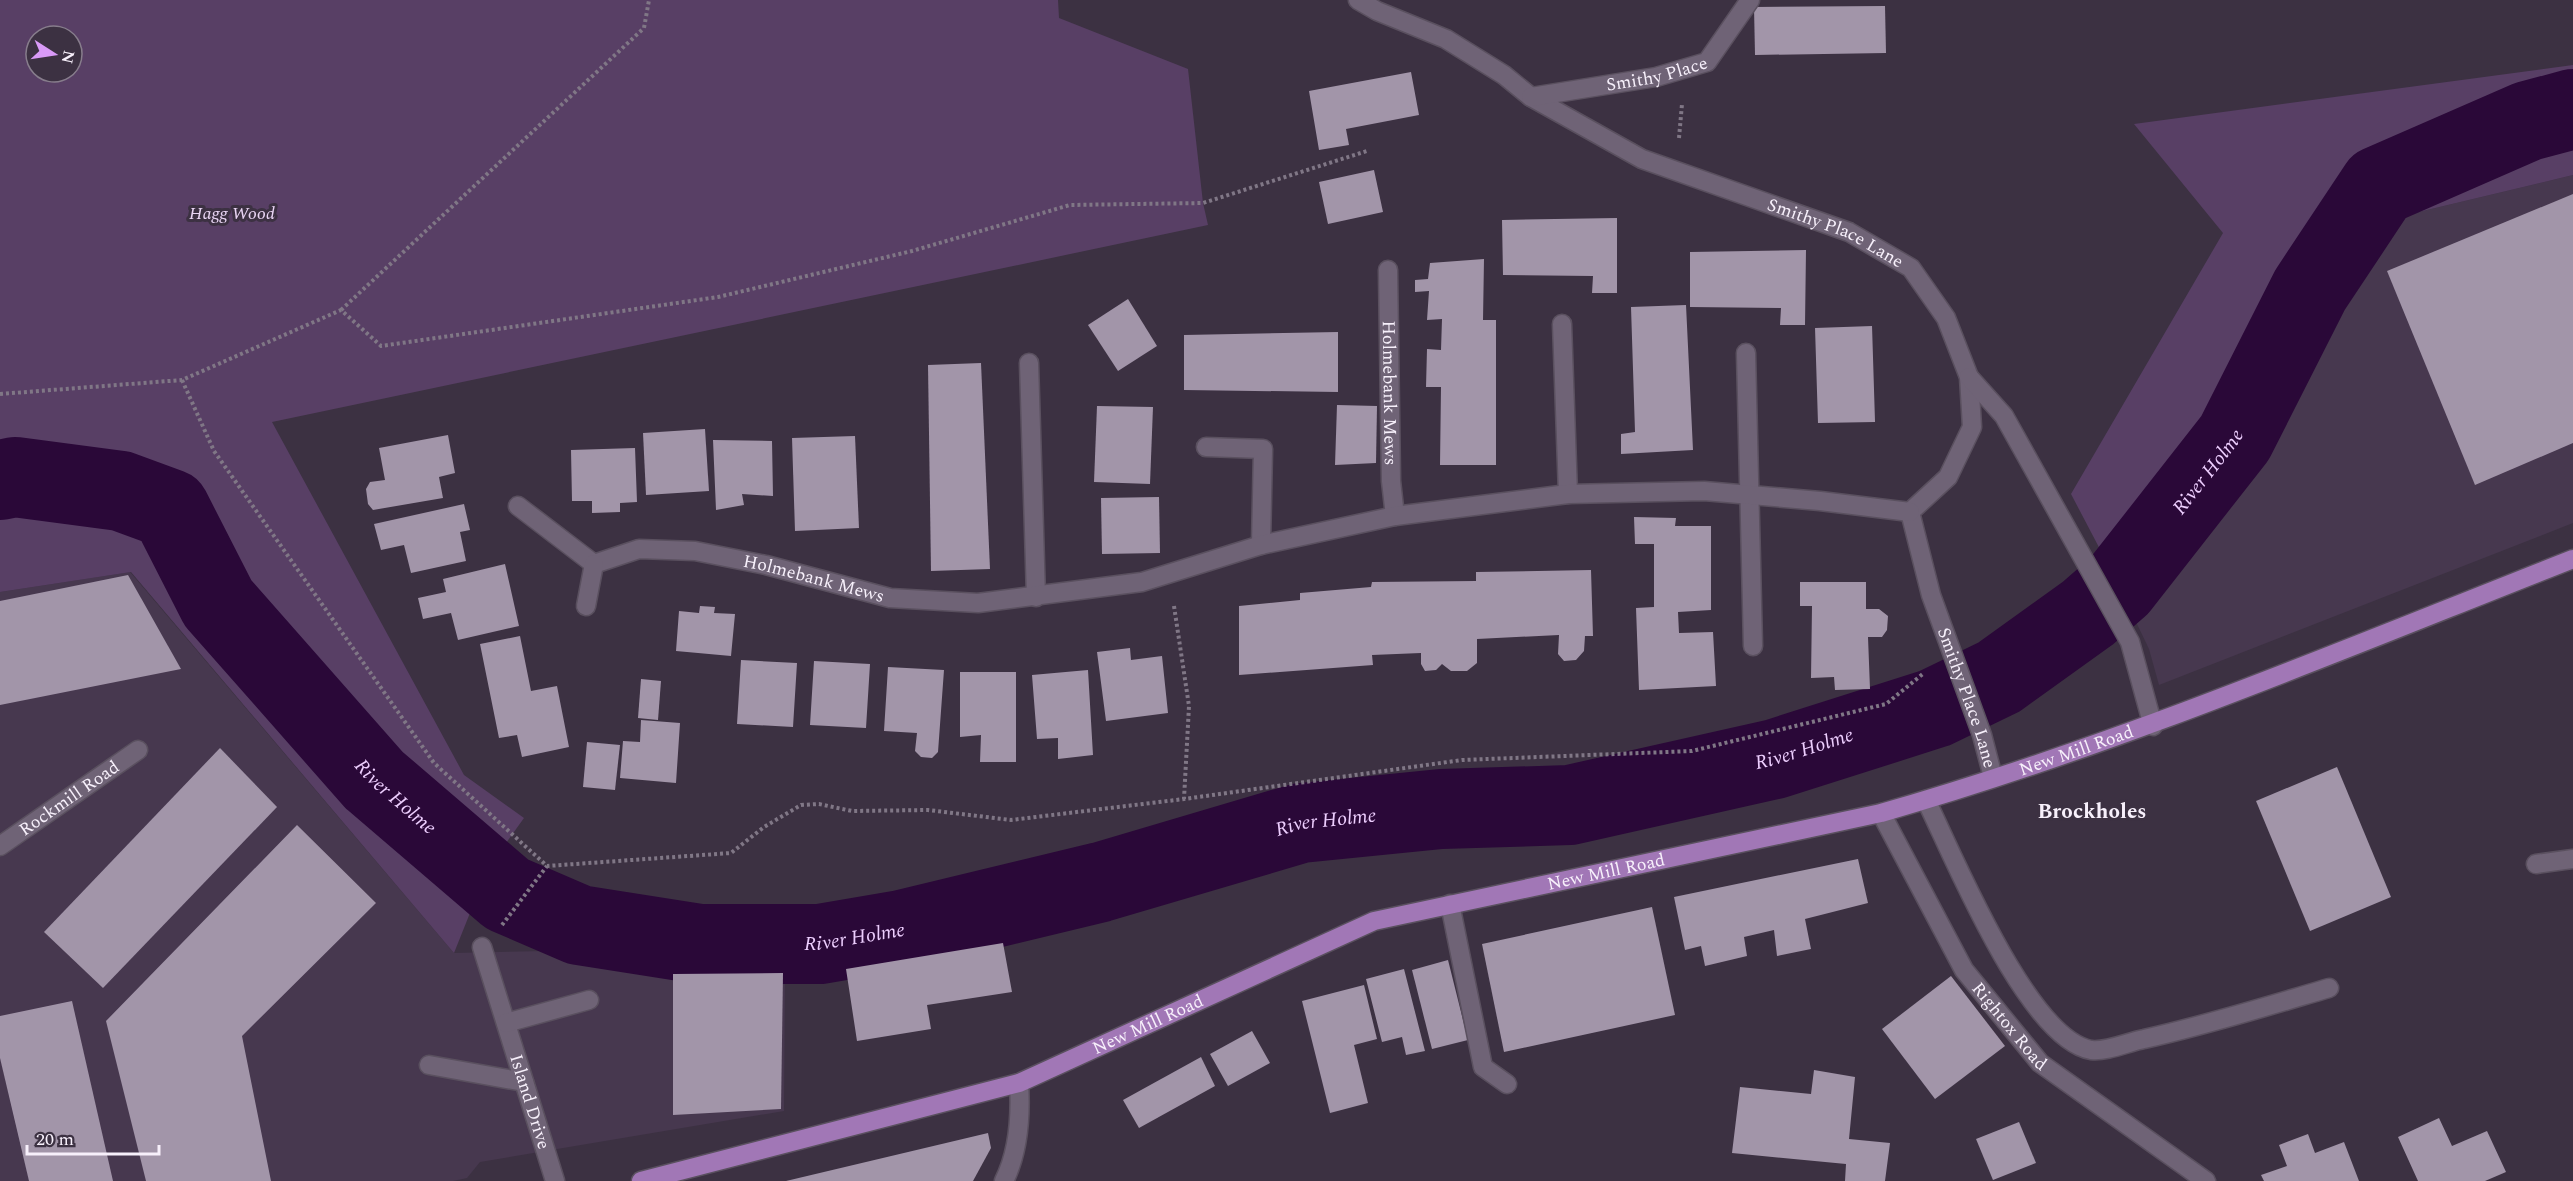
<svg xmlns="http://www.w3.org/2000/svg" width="2573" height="1181" viewBox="0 0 2573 1181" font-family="Spectral,serif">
<rect width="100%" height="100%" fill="#3c3142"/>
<g fill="#47384f">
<path d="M 2573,175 L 2573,523 L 2159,685 L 2149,649 L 2113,574 L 2385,220 Z"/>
<path d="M 130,572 L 454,953 L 546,951 L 666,968 L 785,972 L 784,1111 L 480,1162 L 467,1178 L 453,1181 L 0,1181 L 0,592 Z"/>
</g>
<g fill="#583f65" fill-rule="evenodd">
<path d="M 0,0 L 1058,0 L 1059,18 L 1188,69 L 1203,203 L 1208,225 L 272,422 L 464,775 L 524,818 L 488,868 L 454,953 L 131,572 L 0,592 ZM 36,36 L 72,36 L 72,72 L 36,72 Z"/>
<path d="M 2573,65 L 2573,175 L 2385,220 L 2113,574 L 2071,494 L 2223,233 L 2134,124 Z"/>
</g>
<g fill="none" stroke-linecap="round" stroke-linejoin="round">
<path stroke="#2a0838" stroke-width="80" id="s1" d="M 0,480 L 15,477 L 121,491 L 170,509 L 218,603 L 374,780 L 507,894 L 579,925 L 700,944 L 820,944 L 902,930 L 1101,882 L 1301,823 L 1441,809 L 1570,805 L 1775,759 L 1935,708 L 1999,677 L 2088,613 L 2119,586 L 2235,438 L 2310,290 L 2379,186 L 2528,121 L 2573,109"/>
</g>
<g fill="#a295a9">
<path d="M 1885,6 L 1886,53 L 1755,55 L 1754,7 Z"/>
<path d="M 1411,72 L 1419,115 L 1346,129 L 1349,145 L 1319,150 L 1309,91 Z"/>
<path d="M 1374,170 L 1383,212 L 1328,224 L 1319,182 Z"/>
<path d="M 2573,194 L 2573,443 L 2475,485 L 2387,271 Z"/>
<path d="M 1617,218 L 1617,293 L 1592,293 L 1593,276 L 1503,275 L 1502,220 Z"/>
<path d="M 1806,250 L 1805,325 L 1780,325 L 1781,308 L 1690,307 L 1690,252 Z"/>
<path d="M 1484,259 L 1483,320 L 1496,320 L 1496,465 L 1440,465 L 1441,387 L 1426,387 L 1427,349 L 1441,350 L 1442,319 L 1427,320 L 1429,291 L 1415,292 L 1415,280 L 1428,279 L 1430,263 Z"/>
<path d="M 1128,299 L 1157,346 L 1118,371 L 1088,325 Z"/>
<path d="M 1686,305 L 1693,450 L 1621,454 L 1621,434 L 1635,432 L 1631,307 Z"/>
<path d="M 1872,326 L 1875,422 L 1818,423 L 1815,328 Z"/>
<path d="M 1338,332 L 1338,392 L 1184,390 L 1184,335 Z"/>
<path d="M 981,363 L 990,569 L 931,571 L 928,365 Z"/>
<path d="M 1337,405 L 1377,406 L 1376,463 L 1335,465 Z"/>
<path d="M 1097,406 L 1153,407 L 1150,484 L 1094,482 Z"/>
<path d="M 705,429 L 709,491 L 646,495 L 643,433 Z"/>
<path d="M 448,435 L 455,473 L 439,477 L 443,498 L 373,510 L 368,504 L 366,489 L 370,482 L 385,480 L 379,448 Z"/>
<path d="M 855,436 L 859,528 L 795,531 L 792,438 Z"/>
<path d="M 713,440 L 772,441 L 773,496 L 742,494 L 744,505 L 716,510 Z"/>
<path d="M 635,448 L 637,502 L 620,503 L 620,512 L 592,513 L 592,501 L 572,501 L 571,450 Z"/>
<path d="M 1159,497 L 1160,553 L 1102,554 L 1101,498 Z"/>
<path d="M 464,504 L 470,530 L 460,532 L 466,561 L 411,573 L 404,545 L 381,550 L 374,524 Z"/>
<path d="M 1634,517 L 1676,518 L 1675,526 L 1711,526 L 1711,610 L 1678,612 L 1679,633 L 1713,632 L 1716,686 L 1639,690 L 1636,608 L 1654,607 L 1654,544 L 1635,544 Z"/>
<path d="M 505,564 L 519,626 L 458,640 L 451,613 L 423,619 L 418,598 L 446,592 L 443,579 Z"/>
<path d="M 1591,570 L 1593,636 L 1585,636 L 1584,651 L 1576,660 L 1564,661 L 1558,654 L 1559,635 L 1477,639 L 1477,663 L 1467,671 L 1451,671 L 1442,664 L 1436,670 L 1425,671 L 1421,664 L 1421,653 L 1372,655 L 1373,665 L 1239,675 L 1239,606 L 1300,600 L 1300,593 L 1371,587 L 1372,582 L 1476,581 L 1476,572 Z"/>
<path d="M 128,575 L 181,669 L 0,705 L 0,601 Z"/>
<path d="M 1800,582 L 1866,582 L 1866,609 L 1879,609 L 1888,616 L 1887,630 L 1882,637 L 1868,637 L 1870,689 L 1835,690 L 1834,677 L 1811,678 L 1812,606 L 1800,606 Z"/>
<path d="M 700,606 L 715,607 L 714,613 L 735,614 L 731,656 L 676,651 L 679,611 L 699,613 Z"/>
<path d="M 520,636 L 531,691 L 557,686 L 569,747 L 522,757 L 517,735 L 499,738 L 480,644 Z"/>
<path d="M 1130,648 L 1131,660 L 1162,656 L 1168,713 L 1106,721 L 1097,652 Z"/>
<path d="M 741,660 L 797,663 L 793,727 L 737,724 Z"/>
<path d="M 814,661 L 870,664 L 866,728 L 810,725 Z"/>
<path d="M 888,667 L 944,670 L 938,752 L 932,758 L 921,757 L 915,751 L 917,733 L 884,731 Z"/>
<path d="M 1088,670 L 1093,755 L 1058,759 L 1058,738 L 1037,739 L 1032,675 Z"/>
<path d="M 960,672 L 1016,672 L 1016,762 L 980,762 L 981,735 L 960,737 Z"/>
<path d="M 641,679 L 661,681 L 658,720 L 638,718 Z"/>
<path d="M 641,720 L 680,723 L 676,783 L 620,778 L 623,741 L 640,742 Z"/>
<path d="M 587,742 L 620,745 L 615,790 L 583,787 Z"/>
<path d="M 220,748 L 277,807 L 103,988 L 44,932 Z"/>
<path d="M 2337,767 L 2391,897 L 2310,931 L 2256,801 Z"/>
<path d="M 297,825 L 376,903 L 242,1036 L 271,1181 L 146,1181 L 106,1021 Z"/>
<path d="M 1858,859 L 1868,903 L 1805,919 L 1811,949 L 1777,956 L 1774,930 L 1744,937 L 1747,956 L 1705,966 L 1701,946 L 1685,950 L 1674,897 Z"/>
<path d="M 1652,907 L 1675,1015 L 1504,1052 L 1482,944 Z"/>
<path d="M 1003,943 L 1012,992 L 927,1005 L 931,1029 L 857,1041 L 846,969 Z"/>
<path d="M 1448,960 L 1468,1040 L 1432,1049 L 1412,970 Z"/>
<path d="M 1404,969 L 1425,1051 L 1406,1055 L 1402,1037 L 1382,1042 L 1366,979 Z"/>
<path d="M 783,973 L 781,1109 L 673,1115 L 673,974 Z"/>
<path d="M 1951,976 L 2005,1046 L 1935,1099 L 1882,1029 Z"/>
<path d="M 1364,985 L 1377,1039 L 1354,1045 L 1368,1103 L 1330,1113 L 1302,1001 Z"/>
<path d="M 72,1001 L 113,1181 L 29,1181 L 0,1058 L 0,1016 Z"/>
<path d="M 1252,1031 L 1270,1063 L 1228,1086 L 1210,1054 Z"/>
<path d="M 1201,1057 L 1215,1086 L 1139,1128 L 1123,1100 Z"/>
<path d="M 1814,1070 L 1855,1077 L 1849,1139 L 1890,1143 L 1885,1181 L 1845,1181 L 1846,1164 L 1732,1153 L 1740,1087 L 1811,1094 Z"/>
<path d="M 2439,1118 L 2452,1146 L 2487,1131 L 2506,1172 L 2485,1181 L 2418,1181 L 2398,1137 Z"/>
<path d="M 2019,1122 L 2036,1163 L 1993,1180 L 1976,1139 Z"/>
<path d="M 988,1133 L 991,1148 L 973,1181 L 786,1181 Z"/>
<path d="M 2308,1134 L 2315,1153 L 2344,1142 L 2359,1181 L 2264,1181 L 2261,1175 L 2287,1166 L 2279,1145 Z"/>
</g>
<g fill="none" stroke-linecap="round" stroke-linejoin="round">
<g stroke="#5a505f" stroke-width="21">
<g id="minor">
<path id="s2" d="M 1358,0 L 1377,11 L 1446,39 L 1504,75 L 1531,97 L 1642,159 L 1849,232 L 1911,268 L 1946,318 L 1969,377 L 1972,427 L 1948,477 L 1910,512 L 1931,595 L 1982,735 L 1993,777"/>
<path id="s3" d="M 1531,97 L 1656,77 L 1707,62 L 1750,0"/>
<path id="s4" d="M 1388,270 L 1391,481 L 1395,516"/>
<path d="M 1562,324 L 1568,494"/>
<path d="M 1746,353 L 1753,646"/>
<path d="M 1029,363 L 1036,597"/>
<path d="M 1969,377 L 2004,416 L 2130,642 L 2153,726"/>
<path d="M 1206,447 L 1263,449 L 1261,545"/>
<path id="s5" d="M 518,506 L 594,564 L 639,549 L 695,551 L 766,565 L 890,598 L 978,603 L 1142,582 L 1261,545 L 1395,516 L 1568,494 L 1704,491 L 1820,501 L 1910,512"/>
<path d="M 586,606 L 594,564"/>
<path d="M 1926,800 C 1954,857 2027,1038 2091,1050 C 2107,1052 2128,1042 2144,1039 C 2207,1025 2268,1006 2329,988"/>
<path id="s6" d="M 1881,813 L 1964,970 L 2040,1063 L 2206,1181"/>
<path id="s7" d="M 0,846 L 138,750"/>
<path d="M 2536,864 L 2573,859"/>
<path d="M 1450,904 L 1483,1067 L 1507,1084"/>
<path id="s8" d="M 482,947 L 555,1181"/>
<path d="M 506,1023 L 589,1000"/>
<path d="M 429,1065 L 524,1082"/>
<path d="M 1004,1181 C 1019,1151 1021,1116 1019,1083"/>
</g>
</g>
<g stroke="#5a505f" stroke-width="21">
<g id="major">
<path id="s9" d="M 641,1181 L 1019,1083 L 1374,921 L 1881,813 C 2118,745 2344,649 2573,559"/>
</g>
</g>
<g stroke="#807786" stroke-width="4" stroke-dasharray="3 3" stroke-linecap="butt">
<path d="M 1679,138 L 1682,104"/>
<path d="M 341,310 L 644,28 L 649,0"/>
<path d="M 182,380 L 214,451 L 434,763 L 547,866 L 731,853 L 764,827 L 801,805 L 819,804 L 852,811 L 928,810 L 1011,820 L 1184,799 L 1462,760 L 1692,751 L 1886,704 L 1924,673"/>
<path d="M 0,394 L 182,380 L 341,310 L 381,346 L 718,297 L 912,251 L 1070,205 L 1203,203 L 1367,151"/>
<path d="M 1174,606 L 1189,706 L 1184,799"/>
<path d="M 502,925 L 547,866"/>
</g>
<use href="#minor" stroke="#6f6376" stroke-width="18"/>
<use href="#major" stroke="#a177b6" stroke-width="18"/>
</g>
<g text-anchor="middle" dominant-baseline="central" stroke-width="6" stroke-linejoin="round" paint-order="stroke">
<g font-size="18" fill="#f7f0fb" stroke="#3c3142">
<text stroke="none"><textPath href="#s3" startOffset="128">Smithy Place</textPath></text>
<text stroke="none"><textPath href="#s2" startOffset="534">Smithy Place Lane</textPath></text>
<text stroke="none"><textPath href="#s4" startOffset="123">Holmebank Mews</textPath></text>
<text stroke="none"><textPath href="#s5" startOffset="321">Holmebank Mews</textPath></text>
<text stroke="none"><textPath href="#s2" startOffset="1094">Smithy Place Lane</textPath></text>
<text stroke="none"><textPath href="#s9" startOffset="1504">New Mill Road</textPath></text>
<text stroke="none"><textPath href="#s7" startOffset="84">Rockmill Road</textPath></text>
<text stroke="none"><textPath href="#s9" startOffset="1018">New Mill Road</textPath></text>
<text stroke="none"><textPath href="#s9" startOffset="532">New Mill Road</textPath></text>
<text stroke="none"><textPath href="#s6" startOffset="250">Rightox Road</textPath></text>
<text stroke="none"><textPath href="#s8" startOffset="162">Island Drive</textPath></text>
</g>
<g font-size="18" font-style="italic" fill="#e9d5f4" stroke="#3c3142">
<text x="232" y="213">Hagg Wood</text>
</g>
<g font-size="20" font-style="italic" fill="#edcefe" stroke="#3c3142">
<text stroke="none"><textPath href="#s1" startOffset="2523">River Holme</textPath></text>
<text stroke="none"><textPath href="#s1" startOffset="2019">River Holme</textPath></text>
<text stroke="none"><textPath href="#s1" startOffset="543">River Holme</textPath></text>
<text stroke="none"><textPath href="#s1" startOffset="1533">River Holme</textPath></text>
<text stroke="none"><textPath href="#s1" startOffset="1047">River Holme</textPath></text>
</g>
<g font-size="21" font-weight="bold" fill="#f7f0fb" stroke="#3c3142">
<text x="2092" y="812">Brockholes</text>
</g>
</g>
<g transform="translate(54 54) rotate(102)"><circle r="28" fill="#3c3142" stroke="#877d8c" stroke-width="1.5"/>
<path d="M0-4.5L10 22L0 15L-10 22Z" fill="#d99af7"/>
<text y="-9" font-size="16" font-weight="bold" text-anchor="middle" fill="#f7f0fb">N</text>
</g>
<path d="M27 1145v9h132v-9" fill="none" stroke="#f7f0fb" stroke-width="3"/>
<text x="36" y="1145" font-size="18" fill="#f7f0fb" stroke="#3c3142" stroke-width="4.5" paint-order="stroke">20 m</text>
</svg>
